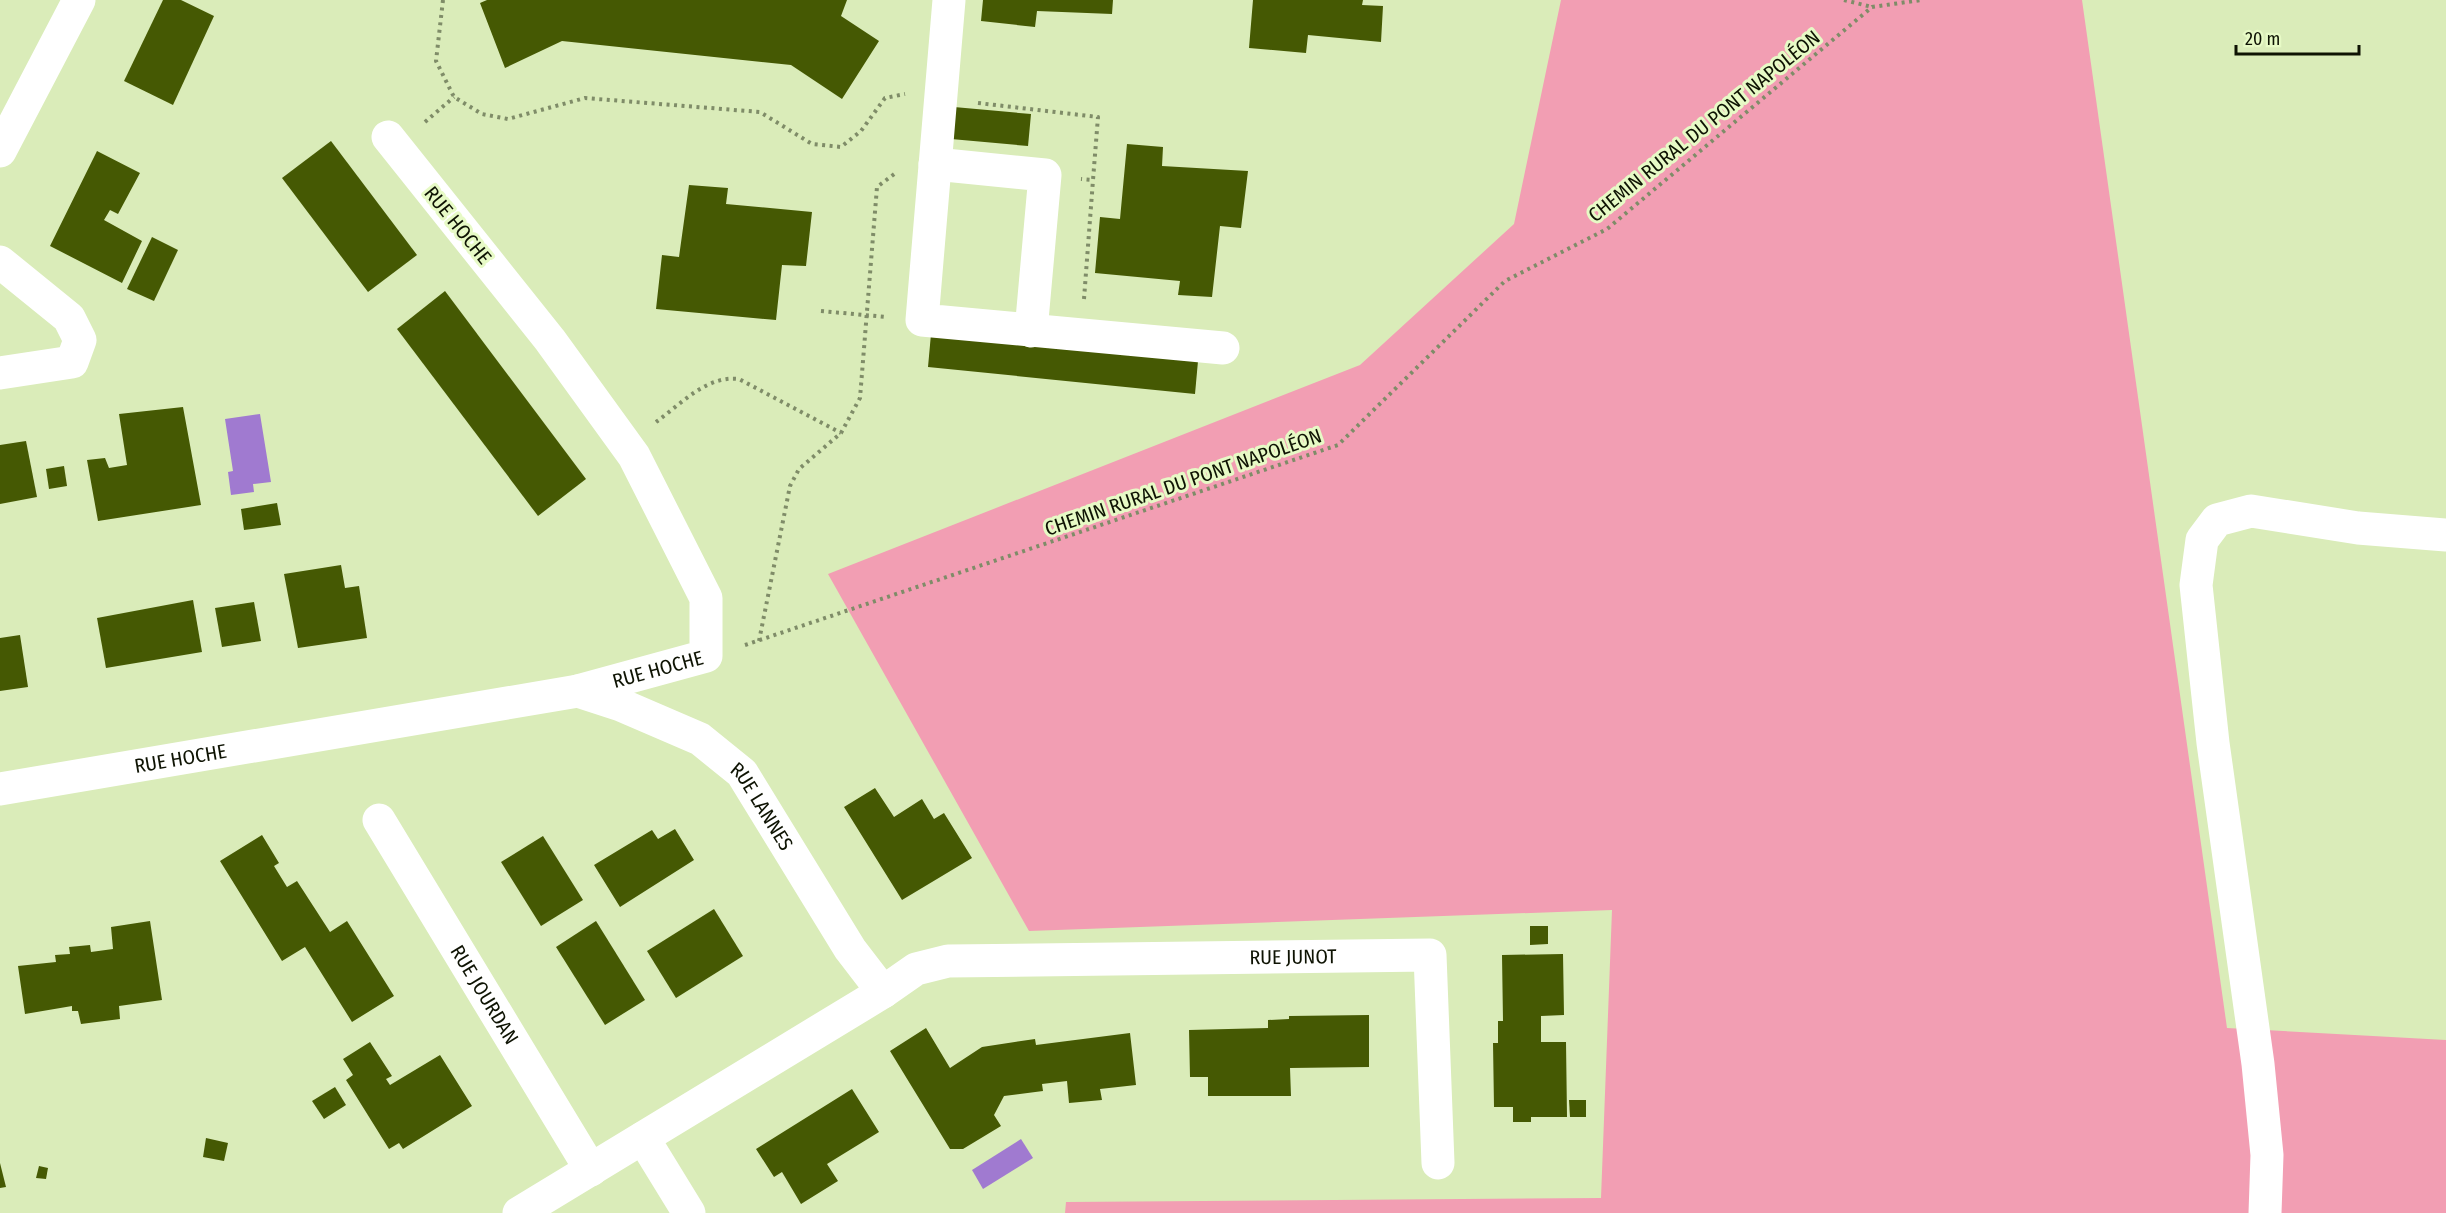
<svg xmlns="http://www.w3.org/2000/svg" width="2446" height="1213" viewBox="0 0 2446 1213" font-family="'Fira Sans Condensed',sans-serif">
<rect width="100%" height="100%" fill="#daecb9"/>
<path fill="#f29eb3" d="M 1561,0 L 2082,0 L 2227,1028 L 2446,1040 L 2446,1213 L 1065,1213 L 1066,1202 L 1601,1198 L 1612,910 L 1029,931 L 828,574 L 1360,365 L 1514,224 Z"/>
<g fill="#a07ad0">
<path d="M 260,414 L 271,482 L 253,484 L 254,492 L 231,495 L 228,472 L 233,471 L 225,419 Z"/>
<path d="M 1021,1139 L 1033,1158 L 983,1189 L 972,1170 Z"/>
</g>
<g fill="#455903">
<path d="M 163,0 L 181,0 L 214,16 L 173,105 L 124,81 Z"/>
<path d="M 487,0 L 847,0 L 841,16 L 879,41 L 842,99 L 791,65 L 562,41 L 505,68 L 480,3 Z"/>
<path d="M 983,0 L 1113,0 L 1112,14 L 1037,11 L 1035,27 L 981,21 Z"/>
<path d="M 1253,0 L 1363,0 L 1362,5 L 1383,6 L 1381,42 L 1308,35 L 1306,53 L 1249,48 Z"/>
<path d="M 954,107 L 1031,114 L 1028,146 L 951,139 Z"/>
<path d="M 331,141 L 417,255 L 368,292 L 282,178 Z"/>
<path d="M 1127,144 L 1163,147 L 1162,166 L 1248,171 L 1241,228 L 1220,226 L 1212,297 L 1178,295 L 1180,281 L 1095,273 L 1100,217 L 1120,219 Z"/>
<path d="M 97,151 L 140,173 L 118,214 L 110,210 L 104,220 L 142,241 L 122,283 L 50,246 Z"/>
<path d="M 689,185 L 728,188 L 726,204 L 812,212 L 806,266 L 782,265 L 776,320 L 656,309 L 662,255 L 679,257 Z"/>
<path d="M 152,237 L 178,250 L 154,301 L 127,289 Z"/>
<path d="M 445,291 L 586,479 L 538,516 L 397,329 Z"/>
<path d="M 931,334 L 1198,361 L 1195,394 L 928,367 Z"/>
<path d="M 183,407 L 201,505 L 98,521 L 87,460 L 105,458 L 109,468 L 127,465 L 119,414 Z"/>
<path d="M 26,441 L 37,497 L 0,504 L 0,445 Z"/>
<path d="M 64,466 L 67,486 L 49,489 L 46,469 Z"/>
<path d="M 277,503 L 281,525 L 244,530 L 241,509 Z"/>
<path d="M 341,565 L 345,588 L 359,586 L 367,638 L 298,648 L 284,574 Z"/>
<path d="M 193,600 L 202,652 L 106,668 L 97,618 Z"/>
<path d="M 254,602 L 261,641 L 222,647 L 215,608 Z"/>
<path d="M 20,635 L 28,687 L 0,691 L 0,638 Z"/>
<path d="M 875,788 L 894,817 L 922,799 L 934,819 L 944,813 L 972,858 L 902,900 L 844,807 Z"/>
<path d="M 675,829 L 694,860 L 620,907 L 594,865 L 652,830 L 658,839 Z"/>
<path d="M 262,835 L 279,863 L 274,866 L 287,887 L 297,881 L 330,932 L 347,921 L 394,996 L 352,1022 L 305,947 L 282,961 L 220,861 Z"/>
<path d="M 543,836 L 583,900 L 541,926 L 501,862 Z"/>
<path d="M 714,909 L 743,956 L 676,998 L 647,951 Z"/>
<path d="M 150,921 L 162,1000 L 119,1006 L 120,1019 L 81,1024 L 78,1011 L 72,1011 L 72,1006 L 25,1014 L 18,966 L 56,962 L 55,955 L 70,954 L 69,947 L 90,945 L 91,952 L 113,949 L 111,927 Z"/>
<path d="M 596,921 L 645,1000 L 605,1025 L 556,947 Z"/>
<path d="M 1530,926 L 1548,926 L 1548,944 L 1530,945 Z"/>
<path d="M 1563,954 L 1564,1015 L 1541,1016 L 1541,1042 L 1566,1042 L 1567,1117 L 1531,1117 L 1531,1122 L 1513,1122 L 1513,1107 L 1494,1107 L 1493,1043 L 1498,1043 L 1498,1021 L 1503,1021 L 1502,955 Z"/>
<path d="M 1369,1015 L 1369,1067 L 1290,1068 L 1291,1096 L 1208,1096 L 1208,1077 L 1190,1077 L 1189,1030 L 1268,1028 L 1268,1020 L 1289,1019 L 1289,1016 Z"/>
<path d="M 926,1028 L 950,1068 L 982,1047 L 1035,1039 L 1036,1045 L 1130,1033 L 1136,1085 L 1100,1089 L 1102,1100 L 1069,1103 L 1067,1081 L 1042,1084 L 1043,1091 L 1004,1096 L 994,1115 L 1001,1126 L 963,1149 L 950,1149 L 890,1051 Z"/>
<path d="M 370,1042 L 392,1076 L 386,1079 L 390,1085 L 440,1055 L 472,1106 L 403,1149 L 399,1143 L 389,1149 L 346,1080 L 353,1075 L 343,1059 Z"/>
<path d="M 335,1087 L 346,1105 L 324,1119 L 312,1101 Z"/>
<path d="M 852,1089 L 879,1132 L 827,1164 L 838,1181 L 801,1204 L 782,1172 L 774,1177 L 756,1149 Z"/>
<path d="M 1569,1100 L 1586,1100 L 1586,1117 L 1570,1117 Z"/>
<path d="M 206,1138 L 228,1143 L 224,1161 L 203,1157 Z"/>
<path d="M 0,1163 L 6,1187 L 0,1188 Z"/>
<path d="M 39,1166 L 48,1168 L 46,1179 L 36,1178 Z"/>
</g>
<g fill="none" stroke-linecap="round" stroke-linejoin="round">
<g stroke="#7f8c68" stroke-width="4" stroke-dasharray="3 4.5" stroke-linecap="butt">
<path d="M 443,0 L 436,61 L 454,97 L 482,114 L 508,119 L 585,98 L 760,112 L 812,144 L 841,147 L 861,131 L 885,98 L 905,94"/>
<path d="M 1844,0 L 1872,7"/>
<path d="M 978,103 L 1098,117 L 1093,180 L 1081,179"/>
<path d="M 425,122 L 454,97"/>
<path d="M 1084,299 L 1093,180"/>
<path d="M 821,311 L 886,317"/>
<path d="M 656,422 C 681,404 707,375 739,379 L 841,433"/>
<path d="M 759,641 L 790,486 L 799,469 L 841,433 L 860,398 L 877,187 L 897,172"/>
<path d="M 745,645 L 1338,445 L 1505,281 L 1607,229 L 1872,7 L 1921,0"/>
</g>
<g stroke="#fff" stroke-width="33">
<path d="M 949,0 L 922,320 L 1223,348"/>
<path d="M 0,151 L 79,0"/>
<path d="M 935,164 L 1045,175 L 1031,331"/>
<path d="M 0,262 L 69,318 L 80,340 L 72,362 L 0,373"/>
<path id="s1" d="M 578,691 L 621,705 L 700,739 L 742,773 L 850,949 L 883,992"/>
<path id="s2" d="M 0,789 L 578,691 L 706,656 L 706,598 L 634,456 L 550,340 L 388,137"/>
<path id="s3" d="M 379,820 L 591,1170"/>
<path d="M 643,1138 L 689,1213"/>
<path id="s4" d="M 519,1213 L 883,992 L 916,969 L 948,961 L 1430,955 L 1438,1163"/>
<path d="M 2265,1213 L 2267,1155 L 2258,1064 L 2213,743 L 2196,585 L 2202,540 L 2217,520 L 2251,511 L 2358,528 L 2446,535"/>
</g>
</g>
<g text-anchor="middle" dominant-baseline="central" stroke-width="6" stroke-linejoin="round" paint-order="stroke">
<g font-size="20" fill="#0e1303" stroke="#e7fac6">
<text transform="translate(1704 126) rotate(-39)">CHEMIN RURAL DU PONT NAPOLÉON</text>
<text transform="translate(458 225) rotate(51)">RUE HOCHE</text>
<text transform="translate(1183 482) rotate(-19)">CHEMIN RURAL DU PONT NAPOLÉON</text>
<text stroke="none"><textPath href="#s2" startOffset="669">RUE HOCHE</textPath></text>
<text stroke="none"><textPath href="#s2" startOffset="183">RUE HOCHE</textPath></text>
<text stroke="none"><textPath href="#s1" startOffset="224">RUE LANNES</textPath></text>
<text stroke="none"><textPath href="#s4" startOffset="844">RUE JUNOT</textPath></text>
<text stroke="none"><textPath href="#s3" startOffset="204">RUE JOURDAN</textPath></text>
</g>
</g>
<path d="M2236 45v9h123v-9" fill="none" stroke="#0e1303" stroke-width="3"/>
<text x="2245" y="45" font-size="18" fill="#0e1303" stroke="#e7fac6" stroke-width="4.5" paint-order="stroke">20 m</text>
</svg>
